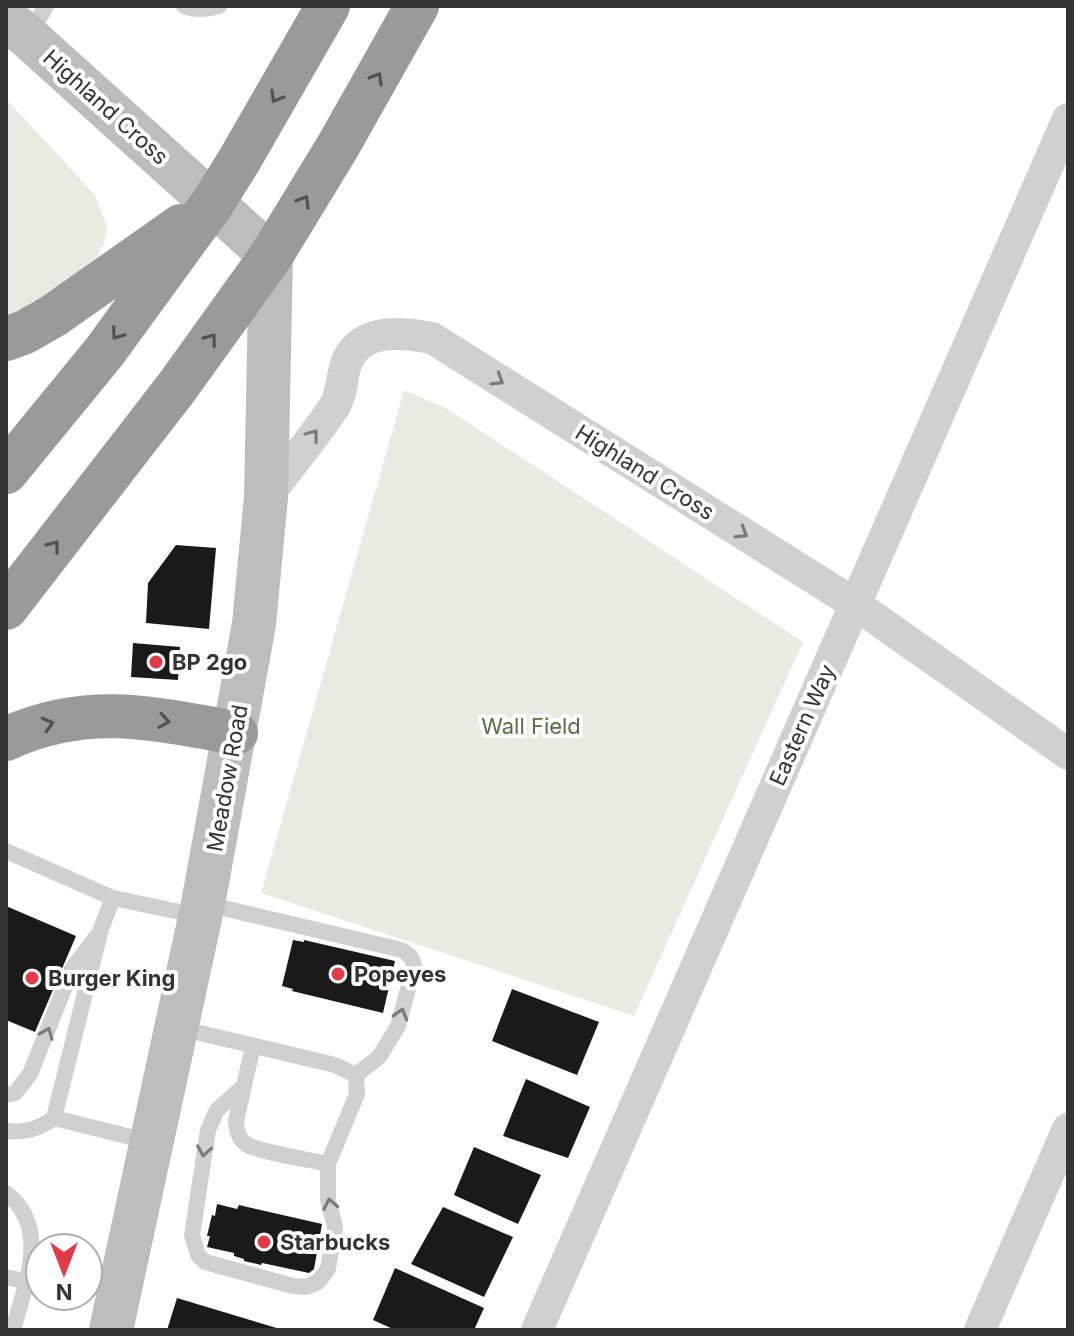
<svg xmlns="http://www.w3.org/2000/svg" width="1074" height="1336" viewBox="0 0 1074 1336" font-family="Inter,sans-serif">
<rect width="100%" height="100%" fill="#fff"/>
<g fill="#e6ecdf">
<path d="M 6,99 L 95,195 L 107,226 L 105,241 L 98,256 L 66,287 L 6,320 Z"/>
<path d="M 404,390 L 446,408 L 803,642 L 634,1016 L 261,893 Z"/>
</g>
<g fill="#1a1a1a">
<path d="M 176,545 L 216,548 L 209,629 L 146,623 L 148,583 Z"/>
<path d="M 133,643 L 180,647 L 178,680 L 131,677 Z"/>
<path d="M 6,906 L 76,936 L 35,1032 L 6,1020 Z"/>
<path d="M 293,940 L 304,942 L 304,940 L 395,961 L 383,1013 L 292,991 L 293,989 L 282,986 Z"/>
<path d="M 512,989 L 599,1022 L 577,1075 L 492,1041 Z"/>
<path d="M 526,1079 L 590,1107 L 568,1158 L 503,1136 Z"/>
<path d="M 474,1147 L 541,1175 L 518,1224 L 454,1195 Z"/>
<path d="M 217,1204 L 237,1209 L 239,1205 L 322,1224 L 314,1269 L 309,1273 L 262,1263 L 261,1265 L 244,1261 L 244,1259 L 234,1256 L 234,1253 L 207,1247 L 210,1236 L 207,1236 L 212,1215 L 215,1216 Z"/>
<path d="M 443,1207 L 513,1237 L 484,1297 L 411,1264 Z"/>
<path d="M 395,1268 L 484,1308 L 474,1330 L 395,1330 L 373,1320 Z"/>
<path d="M 177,1298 L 280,1329 L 280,1330 L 167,1330 Z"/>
</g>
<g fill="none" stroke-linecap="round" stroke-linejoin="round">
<g stroke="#d0d0d0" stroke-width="16">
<path d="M 184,6 C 195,11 208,9 219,6"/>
<path d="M 29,36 L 46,6"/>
<path d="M 6,851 L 113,898"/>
<path d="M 206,904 L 402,950 C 410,955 413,958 414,967 L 398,1026 L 379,1057 L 356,1075"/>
<path d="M 179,1028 L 335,1065 L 356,1075 L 357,1094 L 328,1164 C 311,1160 258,1152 246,1144 C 238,1139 237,1130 236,1121 L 253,1046"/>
<path d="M 243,1087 L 217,1110 L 208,1130 L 192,1235 L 198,1255 L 205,1262 L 293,1286 L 306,1287 L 318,1282 L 328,1269 L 335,1227 L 328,1200 L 328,1164"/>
<path d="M 6,1095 L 15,1093 L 30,1074 L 72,969 L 96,937"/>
<path d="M 54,1118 L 151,1142"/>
<path d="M 6,1131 C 26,1133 38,1129 54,1118 L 101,929 L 113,898 L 199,916"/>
<path d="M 6,1193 C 51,1227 25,1285 13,1330"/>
<path d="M 6,1277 L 40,1285"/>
</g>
<g stroke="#d0d0d0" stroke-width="32">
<path d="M 266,497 C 289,468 313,438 334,407 C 343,393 341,374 348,359 C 364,327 404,333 432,338 L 855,604 L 1068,754"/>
<path d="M 537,1330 L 1068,119"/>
<path d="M 980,1330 L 1068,1129"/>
</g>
<path stroke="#bdbdbd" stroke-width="44" d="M 6,19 L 28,37 L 271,256 L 266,497 L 254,624 L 203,904 L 111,1330"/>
<g stroke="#9a9a9a" stroke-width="44">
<path d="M 6,339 L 25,332 L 53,316 L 181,226"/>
<path d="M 6,472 L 105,351 L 212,204 L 240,159 L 328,6"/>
<path d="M 6,608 L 177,387 L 271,256 L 338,146 L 417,6"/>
<path d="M 6,739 C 86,702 153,718 236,733"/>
</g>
</g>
<defs><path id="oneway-chevron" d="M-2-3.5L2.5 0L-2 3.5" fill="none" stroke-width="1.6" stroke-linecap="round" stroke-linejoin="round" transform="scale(2)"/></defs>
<g stroke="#525252">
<use href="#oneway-chevron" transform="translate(377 78) rotate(-60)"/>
<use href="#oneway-chevron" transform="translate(276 97) rotate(120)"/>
<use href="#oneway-chevron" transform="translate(304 201) rotate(-59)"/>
<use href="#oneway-chevron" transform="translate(117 334) rotate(126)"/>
<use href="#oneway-chevron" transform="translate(211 339) rotate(-54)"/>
<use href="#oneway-chevron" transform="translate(54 546) rotate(-52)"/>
<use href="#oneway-chevron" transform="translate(164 721) rotate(9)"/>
<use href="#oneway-chevron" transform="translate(48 724) rotate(-15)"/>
</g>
<g stroke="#7a7a7a">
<use href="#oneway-chevron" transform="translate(498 380) rotate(32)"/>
<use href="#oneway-chevron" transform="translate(313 435) rotate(-53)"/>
<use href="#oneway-chevron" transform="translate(742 533) rotate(32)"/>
<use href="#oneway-chevron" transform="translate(401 1014) rotate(-74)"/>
<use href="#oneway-chevron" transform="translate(47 1033) rotate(-68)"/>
<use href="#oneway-chevron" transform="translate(204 1151) rotate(99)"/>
<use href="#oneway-chevron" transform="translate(330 1204) rotate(-101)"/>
</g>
<g fill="#e63946" stroke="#fff" stroke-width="3">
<circle cx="156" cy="662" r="8"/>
<circle cx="338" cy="974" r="8"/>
<circle cx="32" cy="978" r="8"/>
<circle cx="264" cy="1242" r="8"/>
</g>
<g text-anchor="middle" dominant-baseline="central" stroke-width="8" stroke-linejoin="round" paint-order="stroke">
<g font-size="22" fill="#333" stroke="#fff">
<text transform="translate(106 107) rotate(42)">Highland Cross</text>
<text transform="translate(645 472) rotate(32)">Highland Cross</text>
<text transform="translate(802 725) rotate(-66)">Eastern Way</text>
<text transform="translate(227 778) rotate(-80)">Meadow Road</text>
</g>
<g font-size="22" font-weight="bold" fill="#333" stroke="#fff" text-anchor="start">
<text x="172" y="662">BP 2go</text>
<text x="354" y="974">Popeyes</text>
<text x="48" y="978">Burger King</text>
<text x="280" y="1242">Starbucks</text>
</g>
<g font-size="22" fill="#56703f" stroke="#fff">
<text x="531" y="726">Wall Field</text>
</g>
</g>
<rect width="1074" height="1336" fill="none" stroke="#333333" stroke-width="16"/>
<g transform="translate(64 1272) rotate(180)"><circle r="38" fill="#ffffff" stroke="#adadad" stroke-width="2"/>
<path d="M0-6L14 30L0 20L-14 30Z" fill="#e63946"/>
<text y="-12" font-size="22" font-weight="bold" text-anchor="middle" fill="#333333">N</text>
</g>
</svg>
